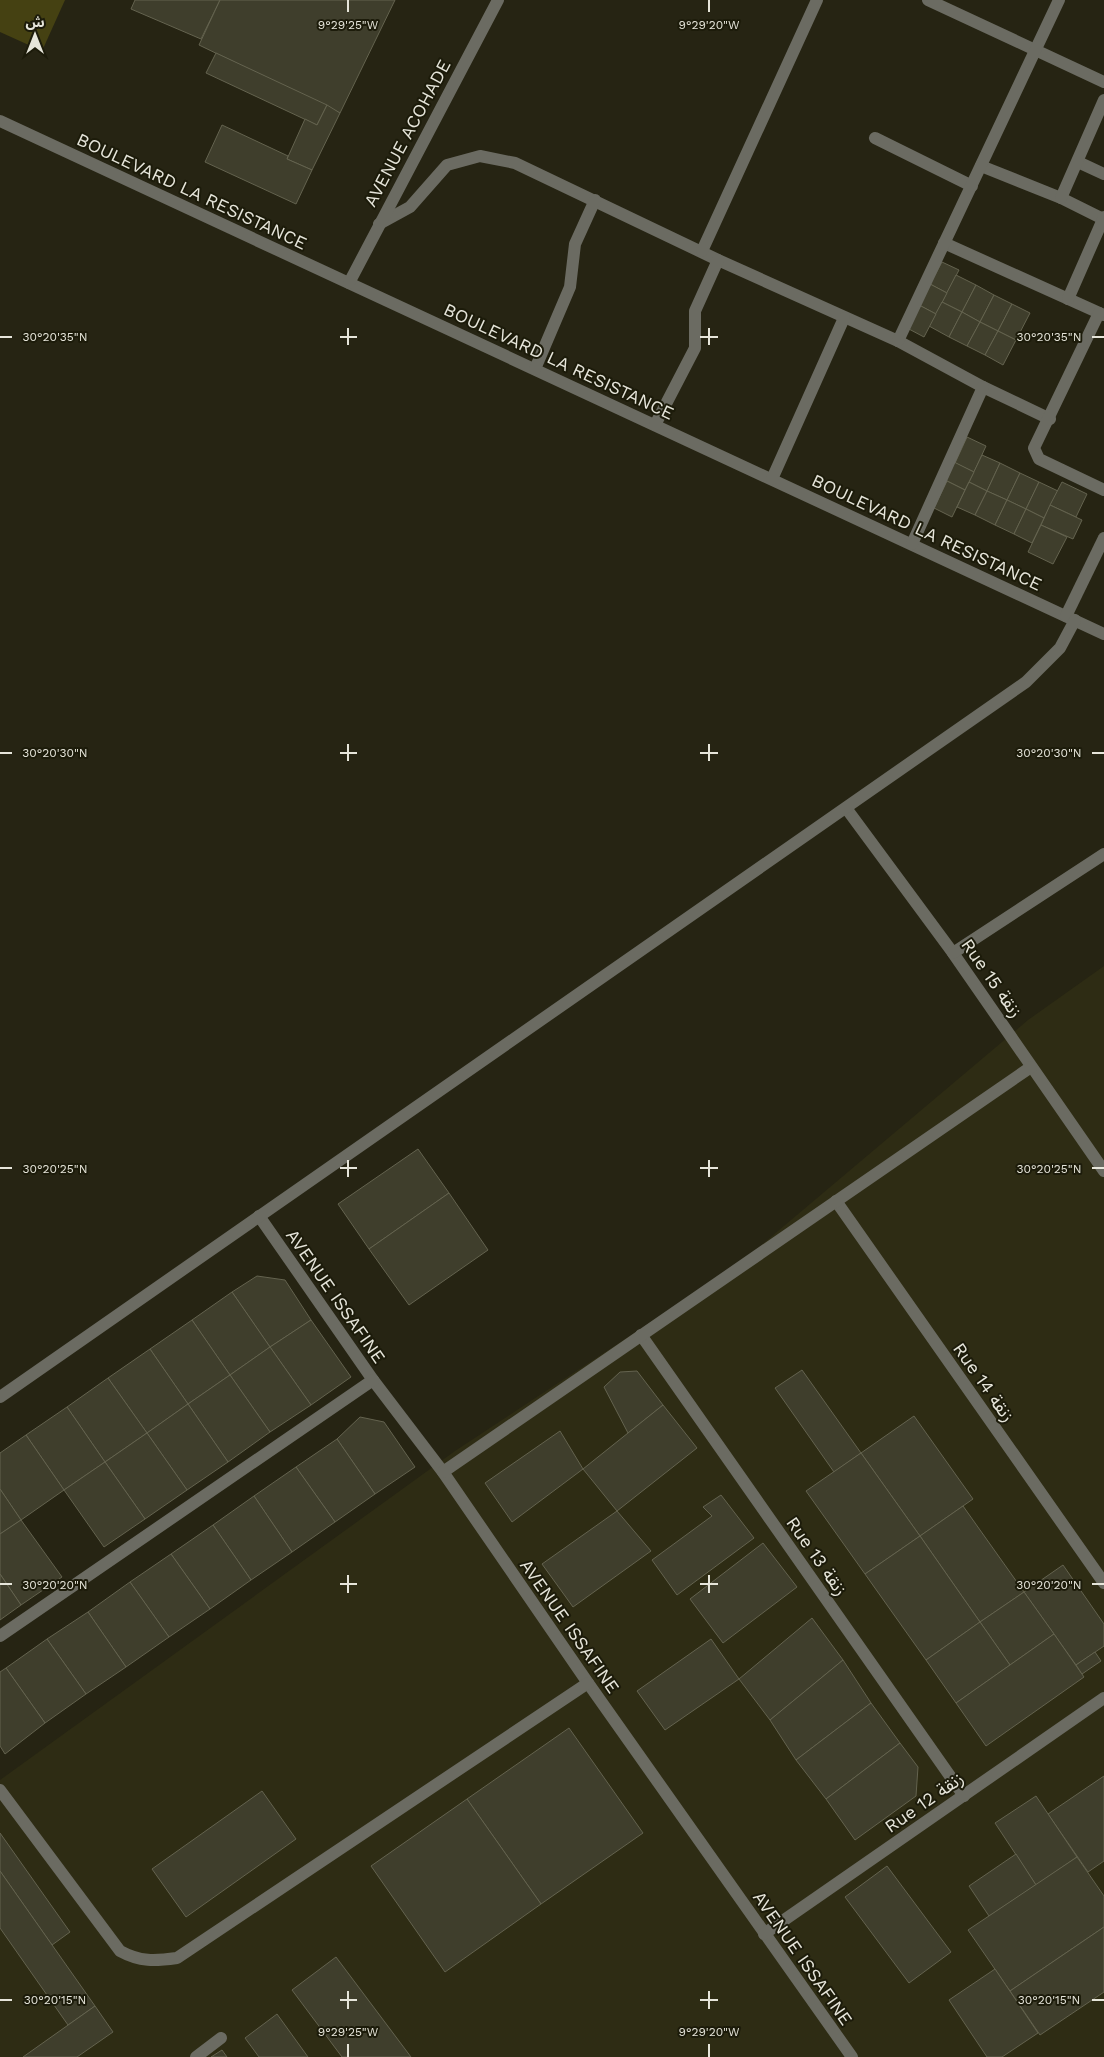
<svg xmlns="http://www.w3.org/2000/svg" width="1104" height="2057" viewBox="0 0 1104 2057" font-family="'Work Sans','Noto Sans Arabic',sans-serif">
<rect width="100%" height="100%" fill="#262413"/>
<path fill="#2e2c14" d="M 1104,966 L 1104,2057 L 0,2057 L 0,1780 L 455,1451 L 739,1264 L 1028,1020 Z"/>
<path fill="#454112" d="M 0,0 L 65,0 L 42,51 L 0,32 Z"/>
<g fill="#3f3e2c" stroke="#64634f">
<path d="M 135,0 L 220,0 L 201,39 L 131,9 Z"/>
<path d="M 220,0 L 395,0 L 340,113 L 199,45 Z"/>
<path d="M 216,53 L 327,105 L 317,125 L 206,73 Z"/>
<path d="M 327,105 L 340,113 L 312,170 L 287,159 L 305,119 L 317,125 Z"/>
<path d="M 222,125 L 288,156 L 287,159 L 312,170 L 296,204 L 205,162 Z"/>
<path d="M 942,262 L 959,270 L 947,293 L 930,284 Z"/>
<path d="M 956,275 L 976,285 L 962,312 L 942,302 Z"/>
<path d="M 930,284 L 947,293 L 936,314 L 919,305 Z"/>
<path d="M 976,285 L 994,295 L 980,322 L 962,312 Z"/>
<path d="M 994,295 L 1012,304 L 998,331 L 980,322 Z"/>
<path d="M 942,302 L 962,312 L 949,337 L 929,326 Z"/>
<path d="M 1012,304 L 1030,313 L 1016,340 L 998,331 Z"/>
<path d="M 919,305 L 936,314 L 924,337 L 907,328 Z"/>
<path d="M 962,312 L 980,322 L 967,346 L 949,337 Z"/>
<path d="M 980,322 L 998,331 L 985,355 L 967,346 Z"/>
<path d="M 998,331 L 1016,340 L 1003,365 L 985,355 Z"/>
<path d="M 967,437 L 986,446 L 974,472 L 955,463 Z"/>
<path d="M 982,455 L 1000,463 L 987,491 L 969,482 Z"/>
<path d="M 950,460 L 974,472 L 965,490 L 941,478 Z"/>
<path d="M 1000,463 L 1020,473 L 1007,500 L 987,491 Z"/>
<path d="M 1020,473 L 1039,482 L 1026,509 L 1007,500 Z"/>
<path d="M 947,481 L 965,490 L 952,517 L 934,508 Z"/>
<path d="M 969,482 L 987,491 L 975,515 L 957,507 Z"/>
<path d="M 1039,482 L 1058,491 L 1044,518 L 1026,509 Z"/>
<path d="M 1062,482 L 1087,494 L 1076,517 L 1050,505 Z"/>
<path d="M 987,491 L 1007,500 L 995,525 L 975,515 Z"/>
<path d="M 1007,500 L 1026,509 L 1014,534 L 995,525 Z"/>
<path d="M 1050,505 L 1082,520 L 1073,539 L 1041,525 Z"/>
<path d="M 1026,509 L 1044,518 L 1032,543 L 1014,534 Z"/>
<path d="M 1041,525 L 1067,537 L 1053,564 L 1028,552 Z"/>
<path d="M 418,1149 L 449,1193 L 369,1249 L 338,1204 Z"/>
<path d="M 449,1193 L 488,1250 L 409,1305 L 369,1249 Z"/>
<path d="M 257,1276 L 285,1280 L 311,1320 L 270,1347 L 232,1292 Z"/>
<path d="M 232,1292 L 270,1347 L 230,1375 L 192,1320 Z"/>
<path d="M 192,1320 L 230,1375 L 188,1404 L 150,1349 Z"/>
<path d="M 311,1320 L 351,1377 L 311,1405 L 270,1347 Z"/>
<path d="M 270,1347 L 311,1405 L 270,1432 L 230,1375 Z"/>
<path d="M 150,1349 L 188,1404 L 147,1433 L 108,1378 Z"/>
<path d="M 802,1370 L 861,1453 L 834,1472 L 775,1388 Z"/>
<path d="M 637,1371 L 663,1405 L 628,1433 L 604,1387 L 620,1372 Z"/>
<path d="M 230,1375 L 270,1432 L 228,1462 L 188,1404 Z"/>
<path d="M 108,1378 L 147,1433 L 105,1462 L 67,1407 Z"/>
<path d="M 188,1404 L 228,1462 L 187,1490 L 147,1433 Z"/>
<path d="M 663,1405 L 697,1448 L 617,1511 L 583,1469 Z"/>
<path d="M 67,1407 L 105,1462 L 64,1490 L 26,1435 Z"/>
<path d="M 914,1416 L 973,1499 L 920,1536 L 861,1453 Z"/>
<path d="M 360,1417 L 384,1422 L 415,1467 L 375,1494 L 337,1439 Z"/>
<path d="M 560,1431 L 583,1469 L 512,1522 L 485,1483 Z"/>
<path d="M 147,1433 L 187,1490 L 145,1519 L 105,1462 Z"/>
<path d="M 26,1435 L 64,1490 L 21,1520 L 0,1489 L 0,1453 Z"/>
<path d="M 337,1439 L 375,1494 L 335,1522 L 296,1467 Z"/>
<path d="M 861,1453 L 920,1536 L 865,1574 L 806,1491 Z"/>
<path d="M 105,1462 L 145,1519 L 104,1547 L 64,1490 Z"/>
<path d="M 296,1467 L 335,1522 L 292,1552 L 254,1496 Z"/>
<path d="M 0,1489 L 21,1520 L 0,1534 Z"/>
<path d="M 721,1495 L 754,1538 L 677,1595 L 652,1560 L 712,1516 L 703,1507 Z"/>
<path d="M 254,1496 L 292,1552 L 251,1580 L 213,1525 Z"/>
<path d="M 963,1506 L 1024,1592 L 980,1622 L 920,1536 Z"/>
<path d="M 617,1511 L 651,1551 L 573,1607 L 542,1564 Z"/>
<path d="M 21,1520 L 62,1577 L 21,1605 L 0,1574 L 0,1534 Z"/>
<path d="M 213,1525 L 251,1580 L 210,1609 L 171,1554 Z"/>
<path d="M 920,1536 L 980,1622 L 926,1660 L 865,1574 Z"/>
<path d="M 763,1543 L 797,1587 L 723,1643 L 690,1599 Z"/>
<path d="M 171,1554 L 210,1609 L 169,1637 L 130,1582 Z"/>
<path d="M 1063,1565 L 1104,1624 L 1104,1646 L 1076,1665 L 1024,1592 Z"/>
<path d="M 0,1574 L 21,1605 L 0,1620 Z"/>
<path d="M 130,1582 L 169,1637 L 126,1667 L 88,1612 Z"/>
<path d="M 1024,1592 L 1054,1634 L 1010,1665 L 980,1622 Z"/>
<path d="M 88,1612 L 126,1667 L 86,1694 L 47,1639 Z"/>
<path d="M 812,1618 L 843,1660 L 770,1720 L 739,1679 Z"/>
<path d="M 980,1622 L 1010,1665 L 956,1703 L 926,1660 Z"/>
<path d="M 1054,1634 L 1084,1677 L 986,1746 L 956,1703 Z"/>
<path d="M 47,1639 L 86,1694 L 45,1723 L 6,1668 Z"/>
<path d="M 711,1639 L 739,1679 L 665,1730 L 637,1691 Z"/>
<path d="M 1095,1652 L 1101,1661 L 1082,1674 L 1076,1665 Z"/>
<path d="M 843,1660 L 871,1703 L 796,1760 L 770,1720 Z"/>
<path d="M 6,1668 L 45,1723 L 5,1754 L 0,1746 L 0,1672 Z"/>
<path d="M 871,1703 L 900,1743 L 826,1799 L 796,1760 Z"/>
<path d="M 569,1728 L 643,1833 L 541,1904 L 467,1799 Z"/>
<path d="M 900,1743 L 918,1767 L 916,1796 L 855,1840 L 826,1799 Z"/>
<path d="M 1104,1776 L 1104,1861 L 1088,1872 L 1048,1814 Z"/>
<path d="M 262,1791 L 296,1839 L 186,1917 L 152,1869 Z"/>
<path d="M 1036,1796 L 1077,1857 L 1036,1885 L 995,1823 Z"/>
<path d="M 467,1799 L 541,1904 L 445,1972 L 371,1866 Z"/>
<path d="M 0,1833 L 70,1932 L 52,1945 L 0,1871 Z"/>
<path d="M 1016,1854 L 1036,1885 L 989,1916 L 969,1886 Z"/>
<path d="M 1077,1857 L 1104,1896 L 1104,1927 L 1010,1991 L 968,1930 Z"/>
<path d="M 887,1866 L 951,1952 L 909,1983 L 845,1897 Z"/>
<path d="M 0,1871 L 95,2006 L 68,2025 L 0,1928 Z"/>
<path d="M 1104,1927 L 1104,1992 L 1040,2035 L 1010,1991 Z"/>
<path d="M 336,1957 L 411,2057 L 342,2057 L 292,1990 Z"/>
<path d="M 995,1969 L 1038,2033 L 1002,2057 L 987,2057 L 949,2000 Z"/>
<path d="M 95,2006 L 113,2032 L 77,2057 L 23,2057 Z"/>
<path d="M 277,2014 L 308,2057 L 259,2057 L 245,2038 Z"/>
<path d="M 222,2050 L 227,2057 L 211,2057 Z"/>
</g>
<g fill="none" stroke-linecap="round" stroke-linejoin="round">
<g stroke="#6b6b62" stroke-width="12">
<path d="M 928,0 L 1104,82"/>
<path d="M 0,121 L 1104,634"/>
<path d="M 875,138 L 972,186"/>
<path d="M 1078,162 L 1104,174"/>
<path d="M 981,166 L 1061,198 L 1103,219"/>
<path d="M 1061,198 L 1104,100"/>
<path d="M 379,224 L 410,207 L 447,165 L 480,156 L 515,163 L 718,260 L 898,341 L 983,387 L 1050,419"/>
<path d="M 944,243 L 1104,315"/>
<path d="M 702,251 L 817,0"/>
<path d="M 349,283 L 498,0"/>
<path d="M 1068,299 L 1104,217"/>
<path d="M 1099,313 L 1034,448 L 1039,459 L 1104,490"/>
<path d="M 898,341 L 1059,0"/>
<path d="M 535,369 L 570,287 L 575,244 L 595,200"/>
<path d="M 655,425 L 695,348 L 695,311 L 718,260"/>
<path d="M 772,479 L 844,318"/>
<path d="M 912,544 L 983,387"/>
<path d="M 1066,616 L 1104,538"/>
<path d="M 846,808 L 953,953 L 1104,1171"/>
<path d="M 953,953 L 1104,854"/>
<path d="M 836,1201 L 1104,1583"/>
<path d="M 259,1216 L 373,1380 L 443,1472 L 588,1683 L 852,2057"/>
<path d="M 641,1335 L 964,1796"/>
<path d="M 0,1397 L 1026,682 L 1060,648 L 1075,620"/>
<path d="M 443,1472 L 1031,1067"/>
<path d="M 0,1636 L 373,1380"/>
<path d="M 0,1790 L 120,1951 C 140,1962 155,1961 177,1958 L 588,1683"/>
<path d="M 764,1934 L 1104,1698"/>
<path d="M 196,2057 L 221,2038"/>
</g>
</g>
<path fill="none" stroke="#e6e5da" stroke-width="2" d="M 348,0 L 348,12M 709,0 L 709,12M 348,328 L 348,345M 709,328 L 709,345M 0,337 L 12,337M 340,337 L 357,337M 700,337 L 718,337M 1092,337 L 1104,337M 348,744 L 348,761M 709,744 L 709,761M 0,753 L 12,753M 340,753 L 357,753M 700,753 L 718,753M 1092,753 L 1104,753M 348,1160 L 348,1177M 709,1160 L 709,1177M 0,1168 L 12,1168M 340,1168 L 357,1168M 700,1168 L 718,1168M 1092,1168 L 1104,1168M 348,1575 L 348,1593M 709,1575 L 709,1593M 0,1584 L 12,1584M 340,1584 L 357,1584M 700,1584 L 718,1584M 1092,1584 L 1104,1584M 348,1991 L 348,2009M 709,1991 L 709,2009M 0,2000 L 12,2000M 340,2000 L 357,2000M 700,2000 L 718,2000M 1092,2000 L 1104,2000M 348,2044 L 348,2057M 709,2044 L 709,2057"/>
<g text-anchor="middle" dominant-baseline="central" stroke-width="4" stroke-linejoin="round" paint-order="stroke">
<g font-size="18" fill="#e6e5da" stroke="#1c1b0a">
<text transform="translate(407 133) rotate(-62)">AVENUE ACOHADE</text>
<text transform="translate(192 191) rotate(25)">BOULEVARD LA RESISTANCE</text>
<text transform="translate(559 361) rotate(25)">BOULEVARD LA RESISTANCE</text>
<text transform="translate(927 532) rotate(25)">BOULEVARD LA RESISTANCE</text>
<text transform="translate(992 978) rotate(55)">Rue 15 زنقة</text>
<text transform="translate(336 1296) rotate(55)">AVENUE ISSAFINE</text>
<text transform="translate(984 1382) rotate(55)">Rue 14 زنقة</text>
<text transform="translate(817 1556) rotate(55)">Rue 13 زنقة</text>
<text transform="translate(570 1626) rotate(55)">AVENUE ISSAFINE</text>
<text transform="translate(924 1802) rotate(-35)">Rue 12 زنقة</text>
<text transform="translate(803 1958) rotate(55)">AVENUE ISSAFINE</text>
</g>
</g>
<g font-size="12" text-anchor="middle" fill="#e6e5da" stroke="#1c1b0a" stroke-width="4" stroke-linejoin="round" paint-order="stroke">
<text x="348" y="29">9°29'25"W</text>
<text x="709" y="29">9°29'20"W</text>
<text x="55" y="341">30°20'35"N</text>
<text x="1049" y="341">30°20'35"N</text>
<text x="55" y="757">30°20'30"N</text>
<text x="1049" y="757">30°20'30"N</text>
<text x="55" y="1173">30°20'25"N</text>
<text x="1049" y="1173">30°20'25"N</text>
<text x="55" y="1589">30°20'20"N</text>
<text x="1049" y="1589">30°20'20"N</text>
<text x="55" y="2004">30°20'15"N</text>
<text x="1049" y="2004">30°20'15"N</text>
<text x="348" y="2036">9°29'25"W</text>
<text x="709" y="2036">9°29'20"W</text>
</g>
<g transform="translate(35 35)" stroke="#1c1b0a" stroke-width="4" paint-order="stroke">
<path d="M0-4L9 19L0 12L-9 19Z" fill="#e6e5da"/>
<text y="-8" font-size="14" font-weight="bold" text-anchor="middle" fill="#e6e5da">ش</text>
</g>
</svg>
